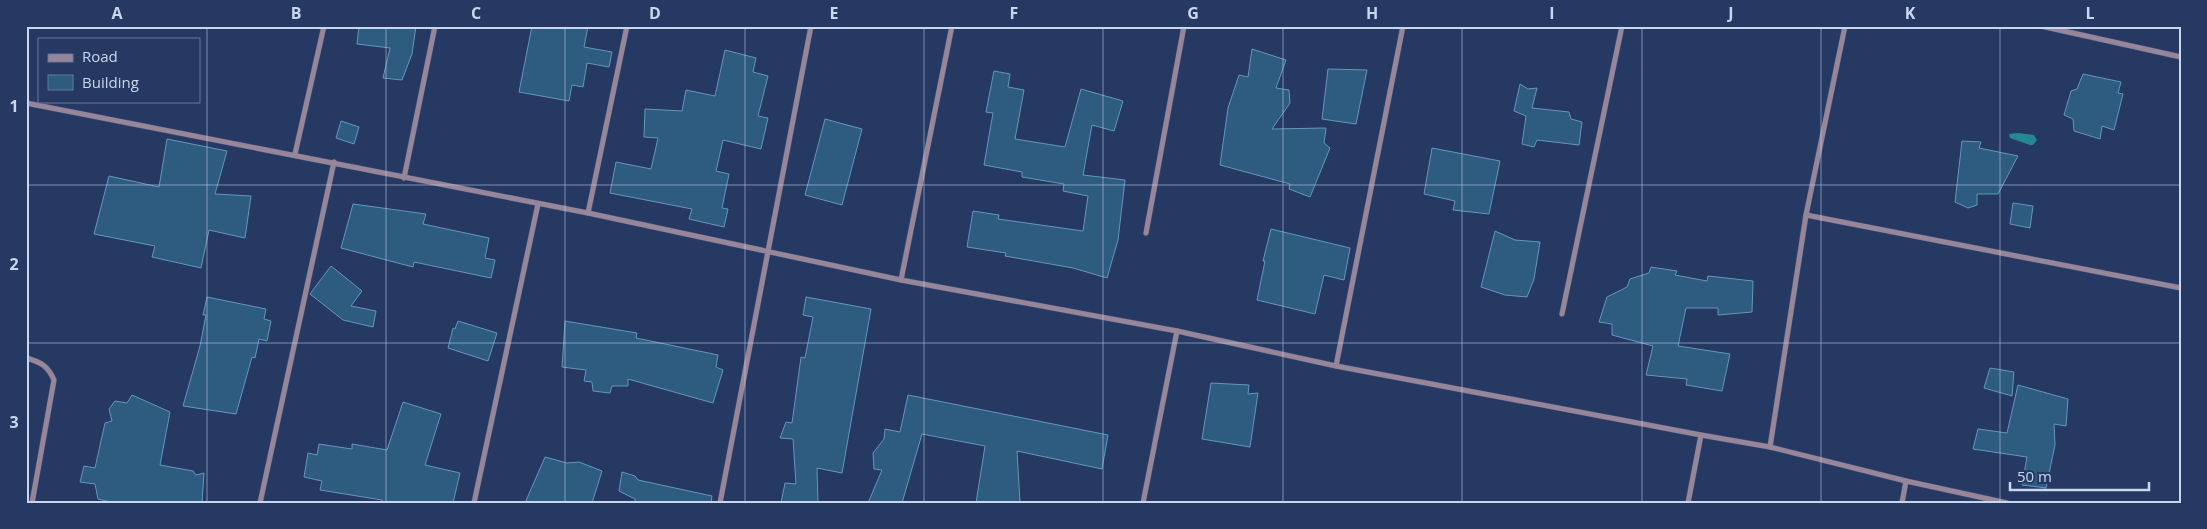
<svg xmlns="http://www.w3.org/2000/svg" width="2207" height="529" viewBox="0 0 2207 529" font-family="'Open Sans',sans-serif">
<rect width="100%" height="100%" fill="#253963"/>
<path fill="#258891" d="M 2018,133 L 2034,135 L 2037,140 L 2033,145 L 2030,145 L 2010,138 L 2009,134 Z"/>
<g fill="#2d5c80" stroke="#6696bc">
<path d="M 359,26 L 416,26 L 412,54 L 402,80 L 383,78 L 390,48 L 357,44 Z"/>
<path d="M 532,26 L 588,26 L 584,47 L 612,52 L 609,67 L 587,63 L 583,87 L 572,85 L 569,101 L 519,92 Z"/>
<path d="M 1252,49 L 1286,60 L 1276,88 L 1289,90 L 1290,103 L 1272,129 L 1326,128 L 1324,143 L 1330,148 L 1310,197 L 1289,189 L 1290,184 L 1220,165 L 1228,108 L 1239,75 L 1248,77 Z"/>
<path d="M 725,50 L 756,58 L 753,72 L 768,76 L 758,116 L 768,118 L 761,149 L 723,140 L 716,171 L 729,174 L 722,208 L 728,209 L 724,227 L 689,219 L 692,209 L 610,193 L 616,162 L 651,169 L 658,138 L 644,137 L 645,109 L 682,111 L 686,90 L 715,96 Z"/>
<path d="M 1328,69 L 1367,70 L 1356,124 L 1322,119 Z"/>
<path d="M 994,71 L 1010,74 L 1008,87 L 1024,90 L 1015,139 L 1065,147 L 1081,89 L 1123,101 L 1114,131 L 1092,125 L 1083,175 L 1125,180 L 1118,240 L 1107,278 L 1073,268 L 1005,256 L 1006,253 L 967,247 L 973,211 L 999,215 L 998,219 L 1083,231 L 1088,196 L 1063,191 L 1064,184 L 1022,177 L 1022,172 L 984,165 L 993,113 L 986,112 Z"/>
<path d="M 2083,74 L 2121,82 L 2118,93 L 2123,94 L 2114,130 L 2102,126 L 2100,139 L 2074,131 L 2073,119 L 2064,115 L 2071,91 L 2077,89 Z"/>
<path d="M 1520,84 L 1528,89 L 1537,88 L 1532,108 L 1569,112 L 1571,119 L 1582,122 L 1579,145 L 1537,140 L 1534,147 L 1522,144 L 1526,116 L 1514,111 Z"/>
<path d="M 825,119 L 862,129 L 842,205 L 805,195 Z"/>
<path d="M 341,121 L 359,127 L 354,144 L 336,138 Z"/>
<path d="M 167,139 L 227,151 L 215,194 L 251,196 L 245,238 L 209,230 L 201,268 L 152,257 L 155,246 L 94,234 L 109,176 L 159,187 Z"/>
<path d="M 1962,141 L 1981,142 L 1979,148 L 2018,156 L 1998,194 L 1977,194 L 1977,205 L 1968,208 L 1955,202 Z"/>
<path d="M 1432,148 L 1500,161 L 1489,214 L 1453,210 L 1455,201 L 1424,194 Z"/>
<path d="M 2013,203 L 2033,206 L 2030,228 L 2010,224 Z"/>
<path d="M 353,204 L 426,214 L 423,224 L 489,238 L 485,258 L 495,260 L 491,278 L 414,262 L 413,267 L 341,248 Z"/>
<path d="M 1271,229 L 1350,248 L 1344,280 L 1324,275 L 1315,314 L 1257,300 L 1265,261 L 1263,261 Z"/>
<path d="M 1495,231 L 1515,240 L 1540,242 L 1534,279 L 1527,297 L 1505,295 L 1481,287 Z"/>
<path d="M 331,266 L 362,291 L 351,306 L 376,311 L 373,327 L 343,320 L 310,294 Z"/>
<path d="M 1651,267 L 1677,271 L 1675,275 L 1707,281 L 1708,276 L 1753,281 L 1752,312 L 1718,315 L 1718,308 L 1686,308 L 1678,346 L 1730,354 L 1722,391 L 1686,385 L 1687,379 L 1646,375 L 1653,346 L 1612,335 L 1612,324 L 1599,322 L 1607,297 L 1627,287 L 1630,279 L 1649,273 Z"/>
<path d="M 207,297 L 266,309 L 264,319 L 271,321 L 267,341 L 259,339 L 255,358 L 252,357 L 236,414 L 183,406 L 200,346 L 206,315 L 203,315 Z"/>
<path d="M 806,297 L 871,309 L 842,473 L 817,468 L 818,503 L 781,503 L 785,483 L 796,484 L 793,439 L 780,438 L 786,422 L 792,423 L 801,357 L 805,358 L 813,317 L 803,315 Z"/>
<path d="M 458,321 L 497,333 L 488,361 L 448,348 L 453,328 L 455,329 Z"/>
<path d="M 565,321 L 637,333 L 636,338 L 718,355 L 716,367 L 723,370 L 713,403 L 628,379 L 628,386 L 612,386 L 610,393 L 593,391 L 592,382 L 584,381 L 586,370 L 562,367 Z"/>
<path d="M 1990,368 L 2014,372 L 2012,396 L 1984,388 Z"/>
<path d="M 1211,383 L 1249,385 L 1248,394 L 1258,393 L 1250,447 L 1202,439 Z"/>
<path d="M 2018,385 L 2068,399 L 2066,426 L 2054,424 L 2055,445 L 2046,488 L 2022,485 L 2027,457 L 1973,449 L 1978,429 L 2007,433 Z"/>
<path d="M 132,395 L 170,412 L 160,465 L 193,471 L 196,475 L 204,473 L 202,503 L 115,503 L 98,499 L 95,484 L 80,482 L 84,466 L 95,468 L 105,423 L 112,421 L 109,409 L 115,401 L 127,403 Z"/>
<path d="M 908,395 L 1108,435 L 1102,469 L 1017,451 L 1020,503 L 976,503 L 985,446 L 922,434 L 902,503 L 868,503 L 882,470 L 874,469 L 873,453 L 884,439 L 885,429 L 900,432 Z"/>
<path d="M 403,402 L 441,414 L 425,465 L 460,473 L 453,503 L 381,503 L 382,500 L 320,490 L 322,481 L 304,477 L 308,453 L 317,455 L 319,444 L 352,449 L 352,444 L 387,450 Z"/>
<path d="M 545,457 L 567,463 L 579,462 L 602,471 L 592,503 L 525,503 Z"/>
<path d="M 622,472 L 635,476 L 638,480 L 712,496 L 711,503 L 635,503 L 635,499 L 619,491 Z"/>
</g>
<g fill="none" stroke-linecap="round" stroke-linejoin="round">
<g stroke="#43557c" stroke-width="6">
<g id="street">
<path d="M 2041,26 L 2181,57"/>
<path d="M 26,103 L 588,213 L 901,280 L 1177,331 L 1336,366 L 1701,435 L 1688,503"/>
<path d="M 295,154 L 324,26"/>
<path d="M 404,178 L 435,26"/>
<path d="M 588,213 L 627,26"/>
<path d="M 1806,215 L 2181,288"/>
<path d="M 1146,233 L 1184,26"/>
<path d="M 901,280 L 952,26"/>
<path d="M 1562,314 L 1622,26"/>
<path d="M 26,358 C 41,362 48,366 54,380 L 32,503"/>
<path d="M 1336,366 L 1403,26"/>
<path d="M 1701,435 L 1770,447 L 1906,481 L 2007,503"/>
<path d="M 1770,447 L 1806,215 L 1845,26"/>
<path d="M 260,503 L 334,162"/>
<path d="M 474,503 L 538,204"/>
<path d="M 720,503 L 811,26"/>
<path d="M 1143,503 L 1177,331"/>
<path d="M 1902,503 L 1906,481"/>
</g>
</g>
<use href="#street" stroke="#978699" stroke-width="5"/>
</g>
<path fill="none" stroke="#c9d6f0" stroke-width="1" stroke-opacity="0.55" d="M 207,26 L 207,503M 386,26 L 386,503M 565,26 L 565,503M 745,26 L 745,503M 924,26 L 924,503M 1103,26 L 1103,503M 1283,26 L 1283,503M 1462,26 L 1462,503M 1642,26 L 1642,503M 1821,26 L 1821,503M 2000,26 L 2000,503M 26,185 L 2181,185M 26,343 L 2181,343"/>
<rect width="2207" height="529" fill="none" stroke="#253963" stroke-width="55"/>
<rect x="38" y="38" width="162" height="65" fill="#253963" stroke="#67789b"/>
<rect x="48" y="54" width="25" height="8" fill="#978699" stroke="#67789b"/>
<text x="82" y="62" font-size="15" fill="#c9d6f0">Road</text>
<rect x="48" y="75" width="25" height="15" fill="#2d5c80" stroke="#67789b"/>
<text x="82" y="88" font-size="15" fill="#c9d6f0">Building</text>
<path d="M2010 482v8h139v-8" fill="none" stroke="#c9d6f0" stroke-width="2.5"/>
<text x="2017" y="482" font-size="15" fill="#c9d6f0" stroke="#253963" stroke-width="4" paint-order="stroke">50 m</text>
<rect x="28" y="28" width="2152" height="474" fill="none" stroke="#c9d6f0" stroke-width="2"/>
<g font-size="16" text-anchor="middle" font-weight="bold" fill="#c9d6f0">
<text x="117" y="19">A</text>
<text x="296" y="19">B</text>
<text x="476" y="19">C</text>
<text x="655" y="19">D</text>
<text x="834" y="19">E</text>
<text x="1014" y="19">F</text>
<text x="1193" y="19">G</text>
<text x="1372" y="19">H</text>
<text x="1552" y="19">I</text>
<text x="1731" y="19">J</text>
<text x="1910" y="19">K</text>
<text x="2090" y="19">L</text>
<text x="14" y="112">1</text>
<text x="14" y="270">2</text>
<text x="14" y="428">3</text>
</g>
</svg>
